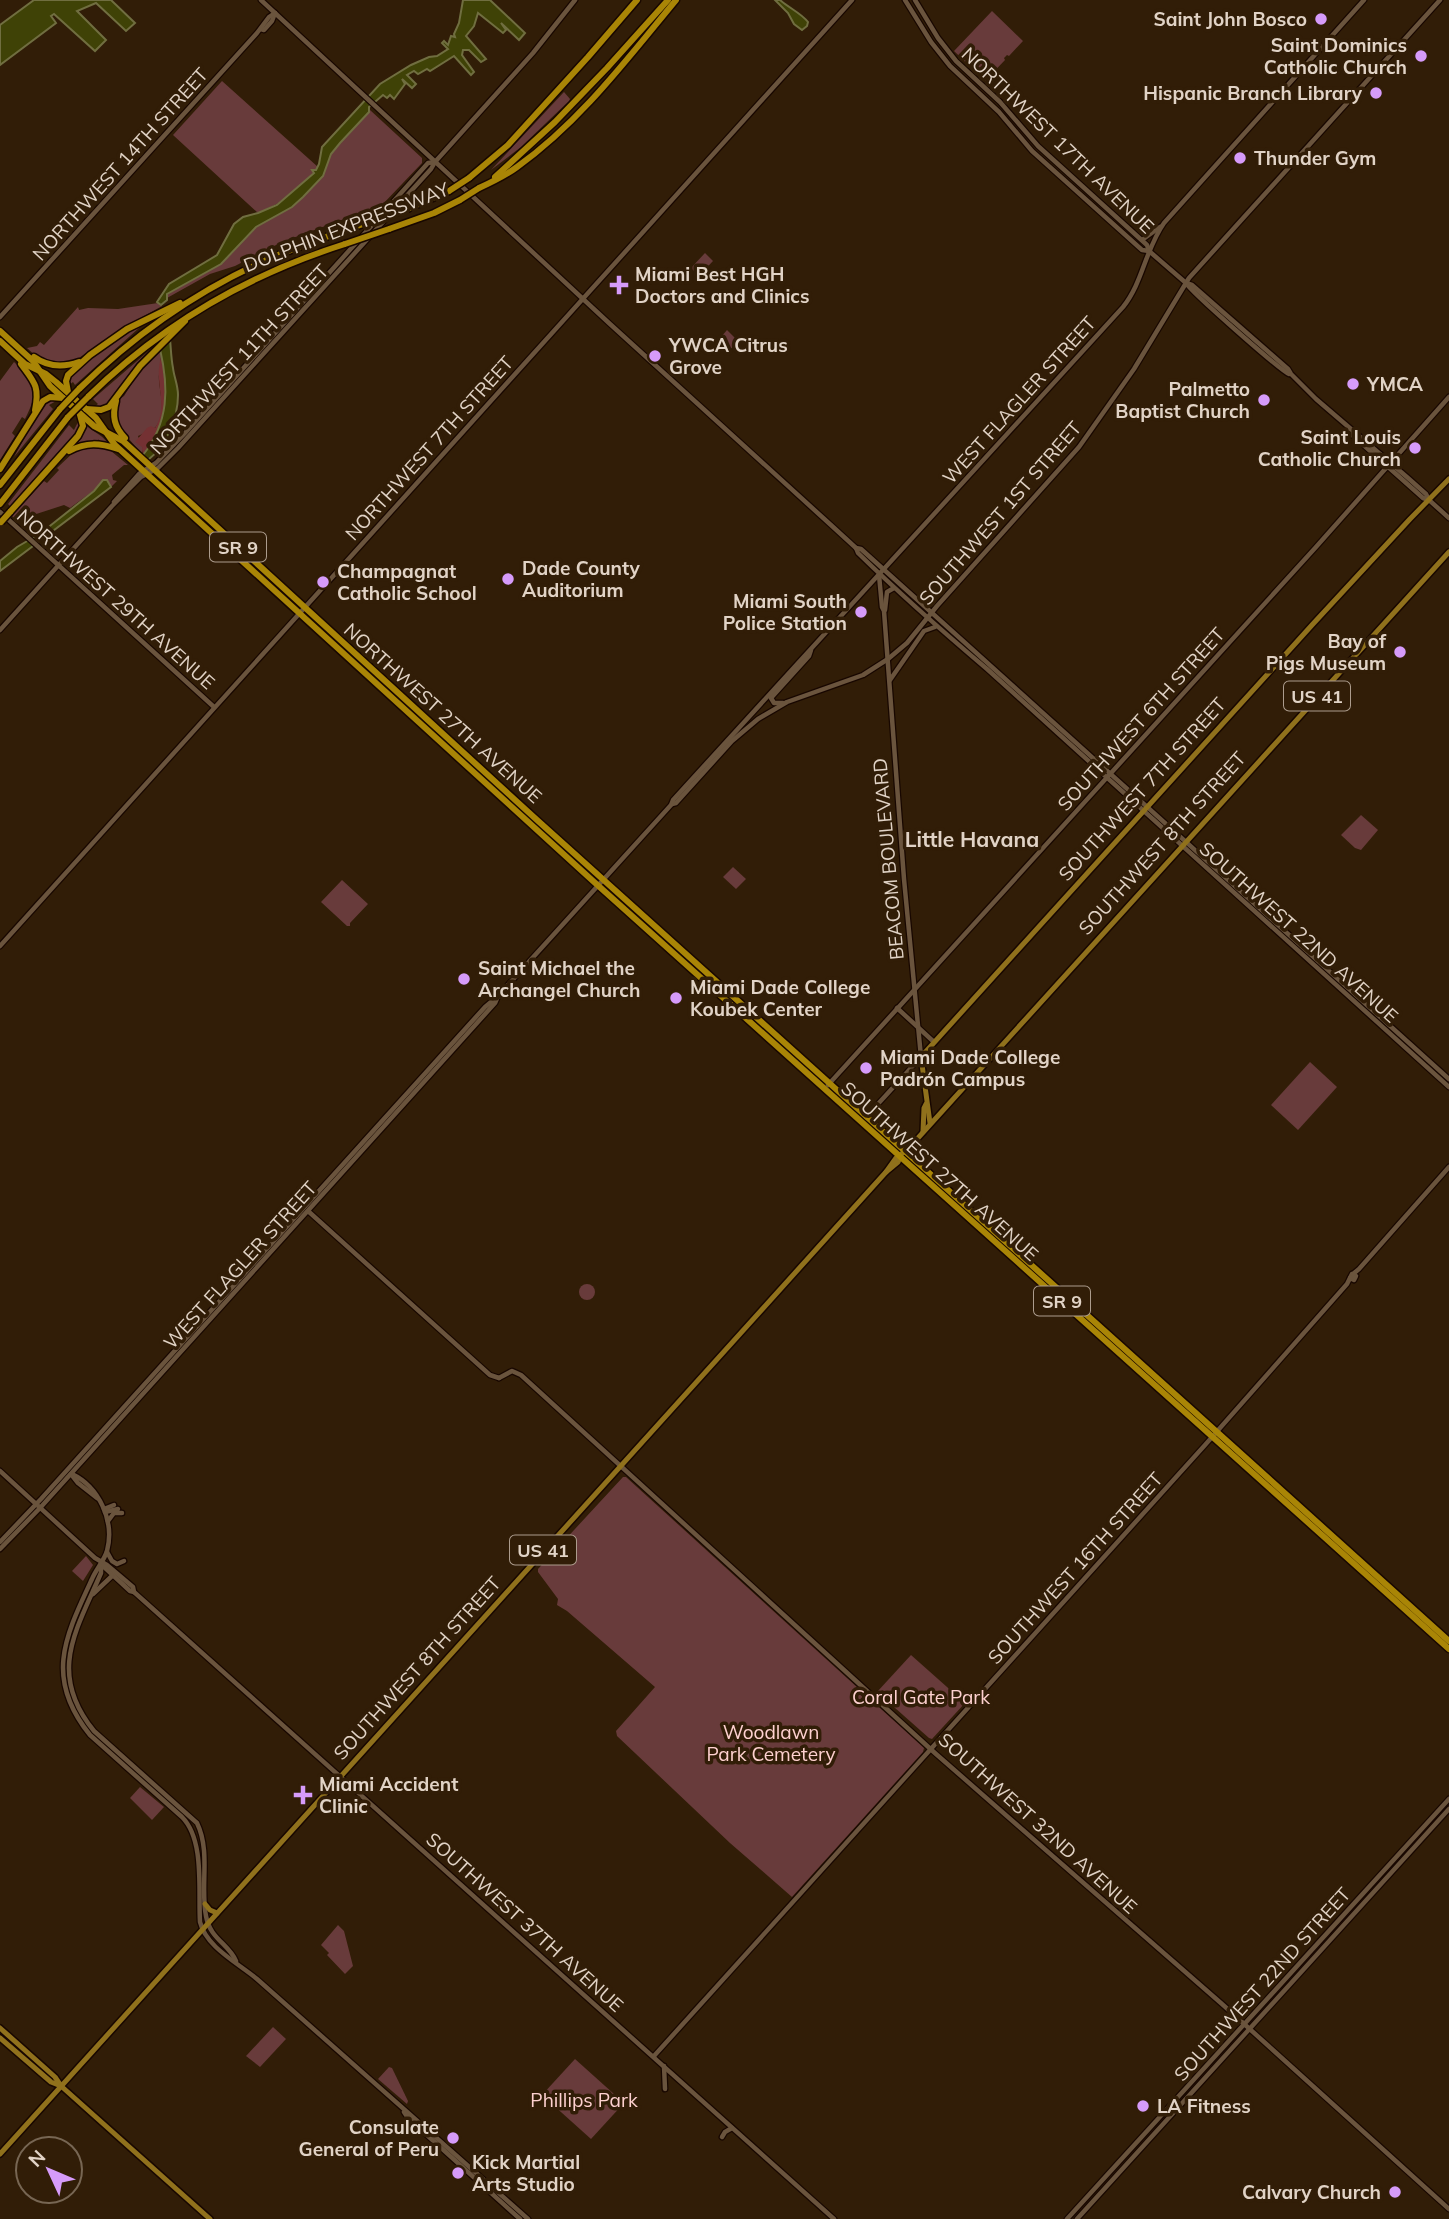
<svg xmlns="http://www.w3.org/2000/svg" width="1449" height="2219" viewBox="0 0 1449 2219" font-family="Mulish,sans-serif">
<rect width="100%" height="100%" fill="#311d07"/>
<g fill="#683b3b">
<path d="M 992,11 L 1023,41 L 1009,56 L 1007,55 L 1004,58 L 1005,60 L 985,81 L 954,51 Z"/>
<path d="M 222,81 L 318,167 L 316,170 L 313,169 L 314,172 L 283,201 L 258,213 L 173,135 Z"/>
<path d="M 564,92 L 570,99 L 569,101 L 521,147 L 491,170 Z"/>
<path d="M 370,110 L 422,158 L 422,163 L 382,205 L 282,242 L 235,266 L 210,274 L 167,298 L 167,294 L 221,264 L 256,227 L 291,207 L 303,197 L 323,176 L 331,154 L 340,143 Z"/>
<path d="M 705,253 L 713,261 L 699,276 L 691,268 Z"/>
<path d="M 158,303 L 162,306 L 123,328 L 73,362 L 52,363 L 37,357 L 27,348 L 37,346 L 40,342 L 44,345 L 78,307 L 79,310 L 88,308 L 118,309 Z"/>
<path d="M 148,320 L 75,385 L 73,382 L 69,385 L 71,375 L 118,336 Z"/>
<path d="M 727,330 L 738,341 L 726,354 L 715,344 Z"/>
<path d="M 159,342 L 160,344 L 106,407 L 94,407 L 98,404 L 93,399 Z"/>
<path d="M 160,349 C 163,359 158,370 159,381 C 160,394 166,413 157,425 C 154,431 144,433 138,436 L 143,449 L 142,454 L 122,431 L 115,412 L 121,398 L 124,396 L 141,369 Z"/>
<path d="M 14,362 C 36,383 39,392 25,419 L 22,417 L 12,433 L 15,436 L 0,460 L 0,381 Z"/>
<path d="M 51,399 L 58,400 L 49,405 L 53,409 L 14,457 L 43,404 Z"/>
<path d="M 78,422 L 80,422 C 81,438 64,445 55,456 C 42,474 26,490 11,507 L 8,504 L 69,425 L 74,430 Z"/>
<path d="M 86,425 C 94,433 100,433 108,443 L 99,441 L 98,439 L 98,441 L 76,444 Z"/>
<path d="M 88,445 L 111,451 L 128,465 L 124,465 L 112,475 L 113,480 L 117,481 L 111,487 L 107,480 L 103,480 L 93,491 L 70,508 L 64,505 L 24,518 L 19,522 L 12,516 L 44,481 L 47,483 L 59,470 L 57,468 L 76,450 Z"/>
<path d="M 1361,815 L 1378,830 L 1361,850 L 1355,848 L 1341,835 Z"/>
<path d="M 733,867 L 746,879 L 736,889 L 723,877 Z"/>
<path d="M 342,880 L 368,904 L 350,923 L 350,926 L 347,926 L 321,902 Z"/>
<path d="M 1310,1062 L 1337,1087 L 1298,1130 L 1271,1105 Z"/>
<circle cx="587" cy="1292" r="8"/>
<path d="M 623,1477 L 626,1477 L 924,1748 L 923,1752 L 792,1897 L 730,1843 L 617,1736 L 616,1731 L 655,1687 L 567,1611 L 557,1605 L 558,1599 L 538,1572 L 538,1569 Z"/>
<path d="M 86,1556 L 93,1565 L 83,1581 L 72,1571 Z"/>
<path d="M 911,1655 L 965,1703 L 932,1739 L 929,1738 L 877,1692 Z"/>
<path d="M 140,1787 L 164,1807 L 152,1820 L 130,1798 Z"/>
<path d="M 338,1925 L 344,1931 L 353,1966 L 345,1974 L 327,1955 L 329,1953 L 321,1945 Z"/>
<path d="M 273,2027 L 286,2039 L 260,2067 L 246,2056 Z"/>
<path d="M 575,2059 L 624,2103 L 591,2139 L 542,2095 Z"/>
<path d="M 389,2067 L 392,2068 L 408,2101 L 407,2104 L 378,2079 Z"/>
</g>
<path fill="#743133" d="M 162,355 C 166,396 170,421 143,455 L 142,447 L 135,442 L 147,428 L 151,426 L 155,428 C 170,406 152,379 162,355 Z"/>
<g fill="#3f4206" stroke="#706e40" stroke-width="2">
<path d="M 34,0 L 111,0 L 135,23 L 126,31 L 96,3 L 77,11 L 106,40 L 95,51 L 54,14 L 51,16 L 56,23 L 0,65 L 0,25 Z"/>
<path d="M 463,0 L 490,0 L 525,33 L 519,40 L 501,23 L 506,30 L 503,33 L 478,13 L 474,26 L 466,36 L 486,59 L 481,62 L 469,50 L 463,50 L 462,55 L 474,72 L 471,75 L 454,56 L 430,71 L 427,69 L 418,74 L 414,71 L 407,75 L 416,84 L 412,88 L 402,79 L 405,84 L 394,99 L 390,95 L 387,98 L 383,95 L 369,107 L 369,112 L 340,143 L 331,154 L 323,176 L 303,197 L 292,207 L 256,227 L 221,264 L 167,294 L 167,300 L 161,305 L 157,302 L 169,284 L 217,255 L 234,224 L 243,217 L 258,213 L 277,205 L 314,173 L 312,170 L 316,170 L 319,164 L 322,147 L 380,84 L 411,65 L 429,57 L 437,56 L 448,49 L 442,43 L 444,41 L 448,45 L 451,36 L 455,37 L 454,34 L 459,23 Z"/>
<path d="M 775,0 L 780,0 C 789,8 801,13 808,22 L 807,26 L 802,30 L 794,24 L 788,13 Z"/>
<path d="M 170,339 C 171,349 171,358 173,368 C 174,377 178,385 178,395 C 178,418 166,446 148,460 L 143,455 C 169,422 169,388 160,349 Z"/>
<path d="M 103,480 L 107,480 L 111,487 L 0,571 L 0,561 L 17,547 L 41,533 L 94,491 Z"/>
</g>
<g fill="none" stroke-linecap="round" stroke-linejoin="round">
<g stroke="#180700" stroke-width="7">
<g id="secondary">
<path d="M 261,0 L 610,324 L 832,526 L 856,548 L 861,549 L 1449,1079"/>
<path d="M 905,0 L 931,42 L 950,66 L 999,112 L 1032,151 L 1142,250 L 1149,251 L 1186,283 L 1192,285 L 1288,369 L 1291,374 L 1316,399 L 1408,478 L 1426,494 L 1429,500"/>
<path d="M 915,0 L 938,38 L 956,61 L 1000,102 L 1038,146 L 1147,245 L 1149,251"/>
<path d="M 261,29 L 264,30 L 272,21 L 275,13"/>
<path d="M 1142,240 L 1160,227"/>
<path d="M 1186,283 C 1190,291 1280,370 1289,374"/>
<path d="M 0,317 L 257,33 L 269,17 L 275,13"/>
<path d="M 1349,429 L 1350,433 L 1423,498 L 1429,500 L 1449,518"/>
<path d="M 114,502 L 139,474 L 156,463 L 185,433 L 428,163 L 435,162"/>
<path d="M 0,512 L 214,707"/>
<path d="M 856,548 L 858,553 C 899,593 942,631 987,669 L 1449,1087"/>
<path d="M 885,610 L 887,592 L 894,588"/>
<path d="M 0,630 L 112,506 L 141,477 L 158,468 L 178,448 L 431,169 L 435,162 L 533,53 L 575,0"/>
<path d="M 890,680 L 924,631 L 935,627"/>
<path d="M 783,703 L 774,703 L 771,698 L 809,656 L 811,650"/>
<path d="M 672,804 L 676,803 L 732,741 L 758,719 L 787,702 L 863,675 L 888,659 L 907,643 L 937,606 L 1079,447 L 1134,369 L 1189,278 L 1440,0"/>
<path d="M 0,946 L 852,0"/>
<path d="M 897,1008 L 934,1042"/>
<path d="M 828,1085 L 1316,547 L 1449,397"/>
<path d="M 866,1117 L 921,1057 L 904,879 L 884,611 L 882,607 L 879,575"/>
<path d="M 308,1211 L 490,1375 L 499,1378"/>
<path d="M 1352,1274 L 1356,1276 L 1354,1280 L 1350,1278 Z"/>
<path d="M 1353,1274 L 1359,1269 L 1449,1167"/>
<path d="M 499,1378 L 512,1371 L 521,1375 L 936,1754 L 1222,2004 L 1449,2209"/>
<path d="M 0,1471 L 95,1558 L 107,1565 L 133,1587 L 134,1592 L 834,2219"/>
<path d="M 71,1474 L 78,1483 L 97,1498"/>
<path d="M 72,1474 C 99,1487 115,1521 107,1551 C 104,1561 96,1569 92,1579 C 65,1637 44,1678 90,1735 L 182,1817 C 205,1840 198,1891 200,1922 C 206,1947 238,1963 257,1979 L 528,2219"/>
<path d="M 104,1509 L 114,1505"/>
<path d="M 105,1512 L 118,1509"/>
<path d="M 108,1521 L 114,1513 L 122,1513"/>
<path d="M 0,1542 L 41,1499 L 485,1007 L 497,997"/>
<path d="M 0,1549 L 40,1508 L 495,1003 L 498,996 L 671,805 L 673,800 L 1123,307 C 1143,282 1145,250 1164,223 L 1364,0"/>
<path d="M 107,1552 L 112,1561 L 117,1564 L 124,1561"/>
<path d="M 101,1564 L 101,1573 C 76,1631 47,1673 94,1731 L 197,1823 C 211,1852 200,1886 206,1916 C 210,1939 229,1944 236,1961"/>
<path d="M 103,1566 L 130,1591 L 134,1592"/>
<path d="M 93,1594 L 112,1576"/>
<path d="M 654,2056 L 1205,1445 L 1347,1284 L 1350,1278"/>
<path d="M 664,2066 L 665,2089"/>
<path d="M 404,2112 L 408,2118 L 520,2219"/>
<path d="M 722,2137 L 725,2132 L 732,2128"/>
<path d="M 1067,2219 L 1449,1799"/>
<path d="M 1077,2219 L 1449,1809"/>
</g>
</g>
<g stroke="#180700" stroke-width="8">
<g id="primary">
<path d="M 930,1123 L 921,1057 L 1312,625 L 1410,519 L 1449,479"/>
<path d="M 923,1132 L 924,1108 L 926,1104"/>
<path d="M 886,1172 L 898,1162 L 900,1157"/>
<path d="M 205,1904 L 210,1910 L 217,1913"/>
<path d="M 0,2028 L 55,2077 L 61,2086 L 210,2219"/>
<path d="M 0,2038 L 51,2082 L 61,2086"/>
<path d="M 0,2154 L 886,1172 L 896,1158 L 908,1149 L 1449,552"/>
</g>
</g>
<g stroke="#180700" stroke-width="9">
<g id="highway">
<path d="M 495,177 L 555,122 L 607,68 L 668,0"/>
<path d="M 469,178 L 508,145 L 588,57 L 637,0"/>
<path d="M 479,188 C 492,182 505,176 517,167 C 580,122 627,59 676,0"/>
<path d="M 409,208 L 449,191"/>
<path d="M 389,229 L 434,213 L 460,200"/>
<path d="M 0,331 L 33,361 L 50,386 L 85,418 L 94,426 L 123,441 L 537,820 L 1449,1641"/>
<path d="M 0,341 L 25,364 L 46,374 L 56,382 L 96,418 L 115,445 L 593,881 L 1449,1649"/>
<path d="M 34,357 C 48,367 62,368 79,362"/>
<path d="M 21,364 C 34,382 40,386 35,410"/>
<path d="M 79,389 C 133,336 194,293 262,262 C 295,247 329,236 363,224"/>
<path d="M 68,392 L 66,381 L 68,375 L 90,355 L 127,329 L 180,303"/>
<path d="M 88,397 C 161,325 247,275 345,244"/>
<path d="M 116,401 C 112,416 114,427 125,438"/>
<path d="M 86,409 L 101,410 L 109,407 L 140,366 L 185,321"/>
<path d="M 69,451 C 87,442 99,443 118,449"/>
<path d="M 0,469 L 43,401 L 50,397 L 63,398"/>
<path d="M 0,485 L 60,409"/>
<path d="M 0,504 L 68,417"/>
<path d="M 10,512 L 78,436 L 83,426 L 80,415"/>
</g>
</g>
<use href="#secondary" stroke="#6a543d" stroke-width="4.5"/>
<use href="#primary" stroke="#90711c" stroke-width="5"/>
<use href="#highway" stroke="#a98506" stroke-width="6"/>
<g stroke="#180700" stroke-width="9" stroke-linecap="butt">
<g id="highway-bridge">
<path d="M 449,191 L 469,178"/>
<path d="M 460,200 L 479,188"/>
<path d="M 363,224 L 409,208"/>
<path d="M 345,244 L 389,229"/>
<path d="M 60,409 L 79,389"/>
<path d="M 68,417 L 88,397"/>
<path d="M 1,522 L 10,512"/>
</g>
</g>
<use href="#highway-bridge" stroke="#a98506" stroke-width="6"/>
</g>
<g fill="#d69bfa" stroke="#311d07" stroke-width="2.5">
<circle cx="1321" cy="19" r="7"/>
<circle cx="1421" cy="56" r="7"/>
<circle cx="1376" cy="93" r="7"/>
<circle cx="1240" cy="158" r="7"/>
<path d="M615.5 274.5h7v7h7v7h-7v7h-7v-7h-7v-7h7z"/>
<circle cx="655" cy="356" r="7"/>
<circle cx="1353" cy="384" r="7"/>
<circle cx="1264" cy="400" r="7"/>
<circle cx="1415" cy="448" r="7"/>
<circle cx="508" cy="579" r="7"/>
<circle cx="323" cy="582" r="7"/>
<circle cx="861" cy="612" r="7"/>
<circle cx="1400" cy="652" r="7"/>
<circle cx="464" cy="979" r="7"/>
<circle cx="676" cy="998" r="7"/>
<circle cx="866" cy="1068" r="7"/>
<path d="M299.5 1784.5h7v7h7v7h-7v7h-7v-7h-7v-7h7z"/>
<circle cx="1143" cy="2106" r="7"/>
<circle cx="453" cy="2138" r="7"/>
<circle cx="458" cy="2173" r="7"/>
<circle cx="1395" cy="2192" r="7"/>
</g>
<g text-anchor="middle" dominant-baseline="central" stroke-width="7" stroke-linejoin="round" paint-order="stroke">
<g fill="#311d07" stroke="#ac9c8d" stroke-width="2">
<rect x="210" y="532.5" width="56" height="29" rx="5"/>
<rect x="1284" y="681.5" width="66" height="29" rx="5"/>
<rect x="1034" y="1286.5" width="56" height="29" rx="5"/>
<rect x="510" y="1535.5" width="66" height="29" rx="5"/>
</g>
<g font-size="18" font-weight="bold" fill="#e1d3c6">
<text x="238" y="547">SR 9</text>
<text x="1317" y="696">US 41</text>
<text x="1062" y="1301">SR 9</text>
<text x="543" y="1550">US 41</text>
</g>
<g font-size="19" font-weight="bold" fill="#e1d3c6" stroke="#311d07" text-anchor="start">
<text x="1307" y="19" text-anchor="end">Saint John Bosco</text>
<text x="1407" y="45" text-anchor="end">Saint Dominics<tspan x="1407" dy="22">Catholic Church</tspan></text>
<text x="1362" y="93" text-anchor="end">Hispanic Branch Library</text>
<text x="1254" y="158">Thunder Gym</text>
<text x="635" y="274">Miami Best HGH<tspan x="635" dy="22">Doctors and Clinics</tspan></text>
<text x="669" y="345">YWCA Citrus<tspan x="669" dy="22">Grove</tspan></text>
<text x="1367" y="384">YMCA</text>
<text x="1250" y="389" text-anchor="end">Palmetto<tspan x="1250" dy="22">Baptist Church</tspan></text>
<text x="1401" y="437" text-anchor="end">Saint Louis<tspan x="1401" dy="22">Catholic Church</tspan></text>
<text x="522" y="568">Dade County<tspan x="522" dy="22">Auditorium</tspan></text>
<text x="337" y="571">Champagnat<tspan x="337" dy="22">Catholic School</tspan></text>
<text x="847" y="601" text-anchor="end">Miami South<tspan x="847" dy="22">Police Station</tspan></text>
<text x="1386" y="641" text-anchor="end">Bay of<tspan x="1386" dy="22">Pigs Museum</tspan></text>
<text x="478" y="968">Saint Michael the<tspan x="478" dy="22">Archangel Church</tspan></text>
<text x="690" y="987">Miami Dade College<tspan x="690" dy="22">Koubek Center</tspan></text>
<text x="880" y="1057">Miami Dade College<tspan x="880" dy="22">Padrón Campus</tspan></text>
<text x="319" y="1784">Miami Accident<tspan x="319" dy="22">Clinic</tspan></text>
<text x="1157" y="2106">LA Fitness</text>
<text x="439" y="2127" text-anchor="end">Consulate<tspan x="439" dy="22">General of Peru</tspan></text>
<text x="472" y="2162">Kick Martial<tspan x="472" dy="22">Arts Studio</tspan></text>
<text x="1381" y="2192" text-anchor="end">Calvary Church</text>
</g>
<g font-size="19" fill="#e1d3c6" stroke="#311d07">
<text transform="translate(1058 140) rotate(44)">NORTHWEST 17TH AVENUE</text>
<text transform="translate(120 164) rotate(-48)">NORTHWEST 14TH STREET</text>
<text transform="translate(346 227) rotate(-21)">DOLPHIN EXPRESSWAY</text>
<text transform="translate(239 359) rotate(-47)">NORTHWEST 11TH STREET</text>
<text transform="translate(1019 400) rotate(-48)">WEST FLAGLER STREET</text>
<text transform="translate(429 448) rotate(-48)">NORTHWEST 7TH STREET</text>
<text transform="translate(1000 513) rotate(-49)">SOUTHWEST 1ST STREET</text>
<text transform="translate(116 599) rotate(42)">NORTHWEST 29TH AVENUE</text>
<text transform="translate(443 713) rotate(42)">NORTHWEST 27TH AVENUE</text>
<text transform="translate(1141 719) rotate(-48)">SOUTHWEST 6TH STREET</text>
<text transform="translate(1142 789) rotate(-48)">SOUTHWEST 7TH STREET</text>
<text transform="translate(1162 843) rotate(-48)">SOUTHWEST 8TH STREET</text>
<text transform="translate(888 859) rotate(-95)">BEACOM BOULEVARD</text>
<text transform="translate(1299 932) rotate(42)">SOUTHWEST 22ND AVENUE</text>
<text transform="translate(940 1171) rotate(42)">SOUTHWEST 27TH AVENUE</text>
<text transform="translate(240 1265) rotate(-48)">WEST FLAGLER STREET</text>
<text transform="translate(1075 1568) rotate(-48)">SOUTHWEST 16TH STREET</text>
<text transform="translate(417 1668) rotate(-48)">SOUTHWEST 8TH STREET</text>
<text transform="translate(1038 1823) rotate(42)">SOUTHWEST 32ND AVENUE</text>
<text transform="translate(525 1922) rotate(42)">SOUTHWEST 37TH AVENUE</text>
<text transform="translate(1262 1984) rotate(-48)">SOUTHWEST 22ND STREET</text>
</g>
<g font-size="19" fill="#fed1d0" stroke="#311d07">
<text x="921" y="1697">Coral Gate Park</text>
<text x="771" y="1732">Woodlawn<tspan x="771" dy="22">Park Cemetery</tspan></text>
<text x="584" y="2100">Phillips Park</text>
</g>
<g font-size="21" font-weight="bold" fill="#e1d3c6" stroke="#311d07">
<text x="972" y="839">Little Havana</text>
</g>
</g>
<g transform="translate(49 2170) rotate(314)"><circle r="33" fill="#311d07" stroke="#776653" stroke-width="2"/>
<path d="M0-5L12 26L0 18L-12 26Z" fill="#d69bfa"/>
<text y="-10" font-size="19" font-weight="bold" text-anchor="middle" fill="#e1d3c6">N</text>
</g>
</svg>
